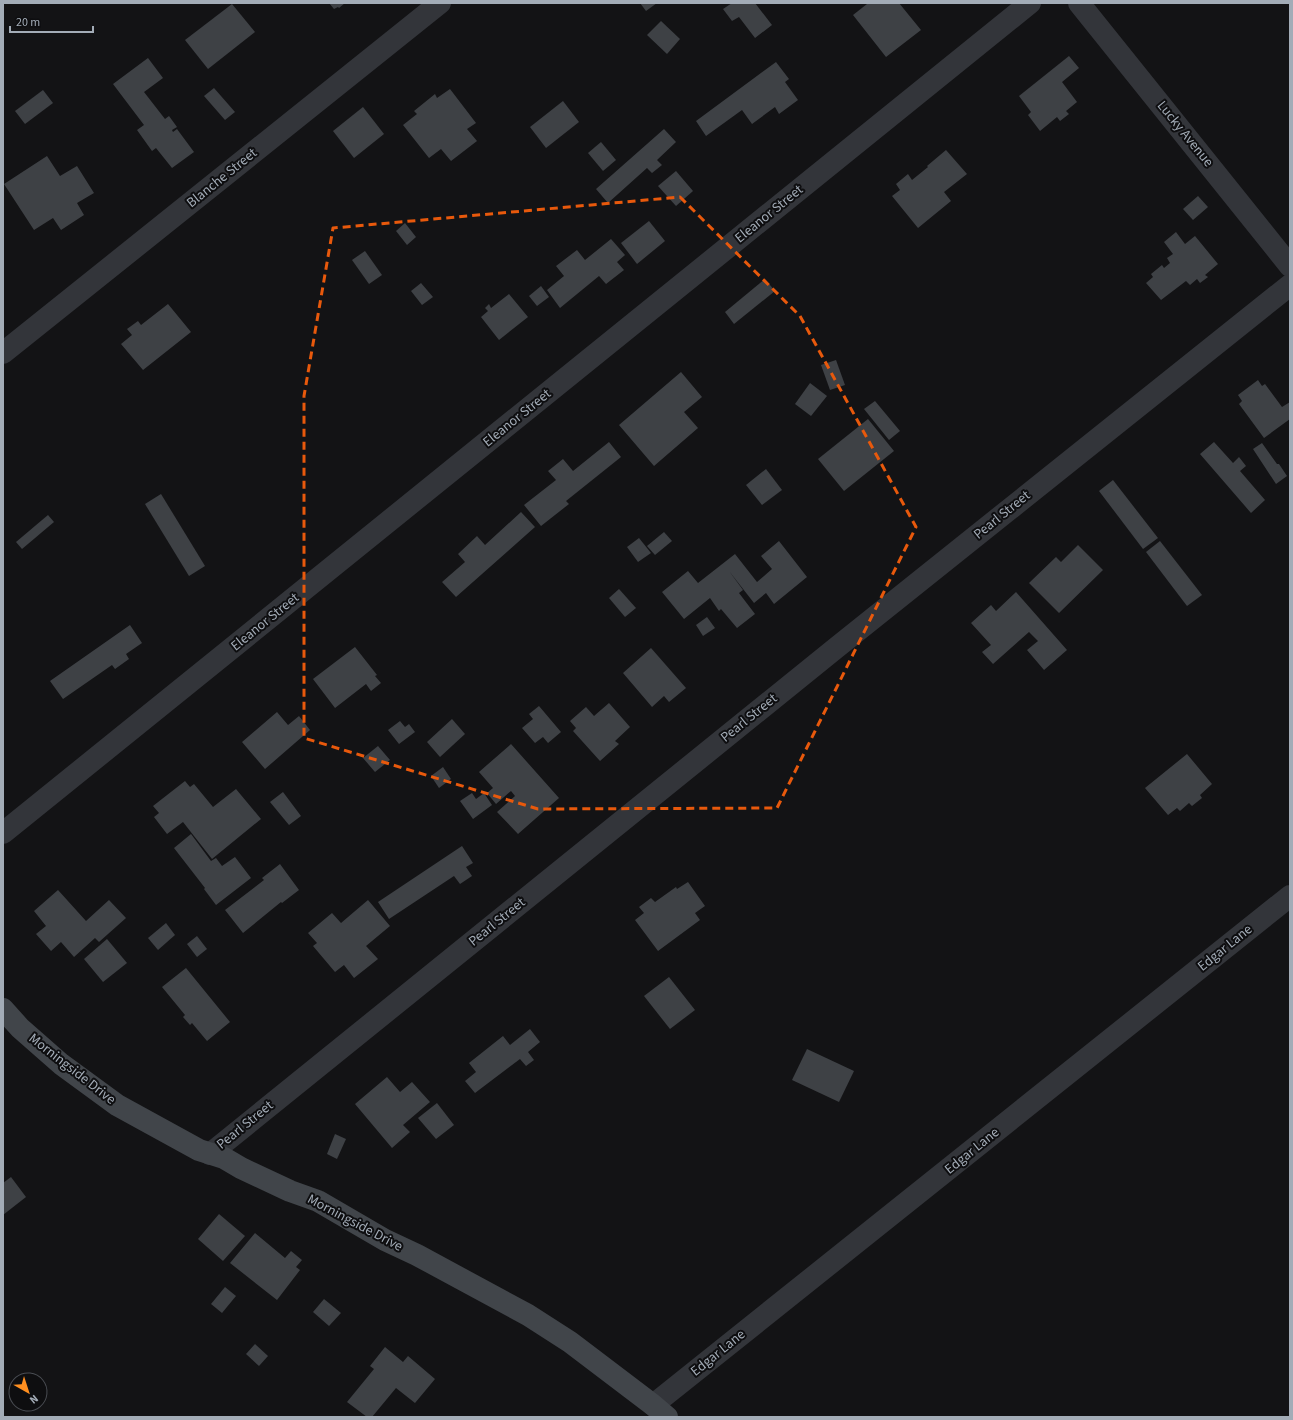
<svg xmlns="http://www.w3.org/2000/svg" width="1293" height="1420" viewBox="0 0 1293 1420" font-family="'Source Sans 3',sans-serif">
<rect width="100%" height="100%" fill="#131315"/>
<g fill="#3e4145">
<path d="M 329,3 L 345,3 L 339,8 L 338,7 L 334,9 Z"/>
<path d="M 640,3 L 657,3 L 646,11 Z"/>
<path d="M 732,3 L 755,3 L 772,25 L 755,38 L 739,17 L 732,21 L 723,9 Z"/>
<path d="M 866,3 L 899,3 L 921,30 L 886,57 L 853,15 L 867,4 Z"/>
<path d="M 232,4 L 255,32 L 208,69 L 185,40 Z"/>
<path d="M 661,21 L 680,39 L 667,54 L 647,35 Z"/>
<path d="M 1069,56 L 1079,68 L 1062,82 L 1077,102 L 1066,111 L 1069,114 L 1060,121 L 1057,117 L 1040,131 L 1028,115 L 1031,112 L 1019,96 Z"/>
<path d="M 148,58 L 163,78 L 144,92 L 165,119 L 169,116 L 177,127 L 172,130 L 173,132 L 177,129 L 194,152 L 172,168 L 156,148 L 152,151 L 137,130 L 144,125 L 113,84 Z"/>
<path d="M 776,62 L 789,79 L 785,82 L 798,100 L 779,114 L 775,107 L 752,124 L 742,110 L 706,136 L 696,121 Z"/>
<path d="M 214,88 L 235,112 L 225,120 L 204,96 Z"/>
<path d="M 450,89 L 476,123 L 467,129 L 477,141 L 451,161 L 441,149 L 429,158 L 403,125 L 417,114 L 414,111 L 435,94 L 437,98 Z"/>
<path d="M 43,90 L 53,103 L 25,124 L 15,111 Z"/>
<path d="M 563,101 L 579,122 L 546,148 L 530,127 Z"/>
<path d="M 363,107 L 384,134 L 354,158 L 333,131 Z"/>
<path d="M 664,129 L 676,142 L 657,160 L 662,165 L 652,173 L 647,168 L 608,203 L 596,189 Z"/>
<path d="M 601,142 L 616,160 L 603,171 L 588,153 Z"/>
<path d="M 946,150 L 967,174 L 944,192 L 951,201 L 918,228 L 892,196 L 900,190 L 896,184 L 908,174 L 912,180 L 928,167 L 927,166 Z"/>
<path d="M 47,156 L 60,176 L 77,166 L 94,193 L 77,203 L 84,215 L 61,230 L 53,218 L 34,230 L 4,184 Z"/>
<path d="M 676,171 L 693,191 L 676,206 L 658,186 Z"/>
<path d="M 1198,196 L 1208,207 L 1193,220 L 1183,209 Z"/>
<path d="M 649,221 L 665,241 L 637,264 L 621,243 Z"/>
<path d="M 405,223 L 416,237 L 407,245 L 396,231 Z"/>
<path d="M 1176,232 L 1185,244 L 1195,236 L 1218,264 L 1205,275 L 1208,277 L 1200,283 L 1197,279 L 1190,285 L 1186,281 L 1161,300 L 1146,283 L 1153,277 L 1151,274 L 1162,265 L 1164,268 L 1170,263 L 1167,258 L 1173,254 L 1164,242 Z"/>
<path d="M 611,239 L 625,255 L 617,262 L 624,270 L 606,284 L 599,276 L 560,308 L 547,290 L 564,276 L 556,266 L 577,250 L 585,260 Z"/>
<path d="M 365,251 L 382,275 L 369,284 L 352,260 Z"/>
<path d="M 765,279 L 775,291 L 734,324 L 725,312 Z"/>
<path d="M 421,283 L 433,297 L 422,305 L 411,291 Z"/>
<path d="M 541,286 L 549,297 L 537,306 L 529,296 Z"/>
<path d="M 509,294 L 528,317 L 499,340 L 481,317 L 488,311 L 485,308 L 489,304 L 491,308 Z"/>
<path d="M 168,304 L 191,332 L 143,370 L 121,344 L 132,335 L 127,329 L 138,321 L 141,325 Z"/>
<path d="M 836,360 L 845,385 L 830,390 L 821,365 Z"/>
<path d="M 681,372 L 702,397 L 684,412 L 698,428 L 654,466 L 619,425 Z"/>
<path d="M 1258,380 L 1262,386 L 1265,384 L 1282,407 L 1290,402 L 1290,419 L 1264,438 L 1239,404 L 1242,401 L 1238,395 Z"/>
<path d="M 810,383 L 827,396 L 811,416 L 795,404 Z"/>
<path d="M 875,401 L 900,431 L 889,440 L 864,409 Z"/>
<path d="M 868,419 L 894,451 L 844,491 L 818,459 Z"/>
<path d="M 609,442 L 621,457 L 566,501 L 569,504 L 541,526 L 524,505 L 556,480 L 548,471 L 563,459 L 573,471 Z"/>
<path d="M 1214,442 L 1233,463 L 1239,457 L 1246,466 L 1240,471 L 1265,500 L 1251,513 L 1200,454 Z"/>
<path d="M 1262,443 L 1277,464 L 1279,464 L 1287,476 L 1276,484 L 1253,449 Z"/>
<path d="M 766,469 L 782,490 L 762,505 L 746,485 Z"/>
<path d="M 1113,480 L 1158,538 L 1143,549 L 1099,491 Z"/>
<path d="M 161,494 L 205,566 L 189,576 L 145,504 Z"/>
<path d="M 521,512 L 535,527 L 456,597 L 442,582 L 465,562 L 458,554 L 477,536 L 485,545 Z"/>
<path d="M 48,515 L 54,522 L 22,549 L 16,542 Z"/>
<path d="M 664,532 L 672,541 L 655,555 L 647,546 Z"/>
<path d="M 639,538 L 651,553 L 638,562 L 627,547 Z"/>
<path d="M 779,541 L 807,577 L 774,604 L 766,593 L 754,603 L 729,571 L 743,590 L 739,593 L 755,614 L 737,628 L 721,609 L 719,611 L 710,598 L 684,619 L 662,592 L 688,571 L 698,583 L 735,554 L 757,582 L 772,569 L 761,556 Z"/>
<path d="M 1160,541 L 1202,595 L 1187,606 L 1146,552 Z"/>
<path d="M 1078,545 L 1103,570 L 1059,613 L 1029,583 L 1056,557 L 1061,562 Z"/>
<path d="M 619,589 L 636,608 L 625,617 L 609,598 Z"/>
<path d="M 1016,592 L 1067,650 L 1044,670 L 1027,650 L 1038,641 L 1029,632 L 993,664 L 982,652 L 991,645 L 971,623 L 991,605 L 996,611 Z"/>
<path d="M 707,617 L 715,628 L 703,636 L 696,625 Z"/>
<path d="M 130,625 L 142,643 L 126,654 L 129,659 L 115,669 L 112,665 L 63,699 L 50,681 Z"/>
<path d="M 355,647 L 377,675 L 375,676 L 381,683 L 371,691 L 366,684 L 335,708 L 313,679 Z"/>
<path d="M 651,648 L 686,688 L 669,702 L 664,696 L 652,707 L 623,673 Z"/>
<path d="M 609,703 L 630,727 L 615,741 L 619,744 L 600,761 L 573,731 L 576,728 L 570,721 L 586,707 L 594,716 Z"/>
<path d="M 539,706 L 561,732 L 548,743 L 543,737 L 535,743 L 522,728 L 533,719 L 529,714 Z"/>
<path d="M 277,712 L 288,725 L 299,716 L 310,730 L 265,769 L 242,742 Z"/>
<path d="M 452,719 L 465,734 L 440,757 L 427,742 Z"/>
<path d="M 400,721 L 405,727 L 409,724 L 415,732 L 399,744 L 388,730 Z"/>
<path d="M 511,744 L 559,798 L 518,834 L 497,812 L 515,796 L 511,791 L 496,804 L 487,793 L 493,788 L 479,772 Z"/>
<path d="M 378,746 L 390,760 L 375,772 L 363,758 Z"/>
<path d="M 1187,754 L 1212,784 L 1200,795 L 1202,798 L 1192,806 L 1189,803 L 1180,811 L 1177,808 L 1168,815 L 1145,788 Z"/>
<path d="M 443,767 L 451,779 L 439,788 L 431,776 Z"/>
<path d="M 185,781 L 190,787 L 194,784 L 213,807 L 236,789 L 261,819 L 212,859 L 183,822 L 167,834 L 154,817 L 159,813 L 153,806 Z"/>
<path d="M 283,792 L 301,816 L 289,825 L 270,802 Z"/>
<path d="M 472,793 L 476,799 L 484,793 L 492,805 L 473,819 L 460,801 Z"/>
<path d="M 191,834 L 211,861 L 216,858 L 222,866 L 235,857 L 251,878 L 216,905 L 204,889 L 205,888 L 174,848 Z"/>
<path d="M 462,846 L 473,863 L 466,867 L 472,876 L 460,884 L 454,876 L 389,919 L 378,902 Z"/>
<path d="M 280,864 L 299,890 L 282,903 L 281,902 L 243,933 L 225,910 L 264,880 L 262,878 Z"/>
<path d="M 688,882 L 705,906 L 695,913 L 700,920 L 658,951 L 635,920 L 644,913 L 639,907 L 651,898 L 655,902 L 676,887 L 677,889 Z"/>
<path d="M 58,890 L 86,921 L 109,900 L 126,918 L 99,942 L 95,938 L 74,957 L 61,942 L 51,951 L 36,934 L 46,926 L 34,911 Z"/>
<path d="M 368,900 L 390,926 L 366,946 L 378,959 L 354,978 L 344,965 L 335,972 L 313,946 L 317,943 L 308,933 L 332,913 L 341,923 Z"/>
<path d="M 166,923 L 175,935 L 158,950 L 148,938 Z"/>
<path d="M 197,936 L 207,949 L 197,957 L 187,944 Z"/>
<path d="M 107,939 L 127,963 L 103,982 L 84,959 Z"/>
<path d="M 186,968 L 230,1022 L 207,1041 L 192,1023 L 190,1025 L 183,1017 L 185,1015 L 162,987 Z"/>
<path d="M 669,977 L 695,1010 L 670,1029 L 644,996 Z"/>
<path d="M 530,1029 L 540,1042 L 528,1052 L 534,1060 L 526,1066 L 520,1059 L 475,1093 L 465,1081 L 476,1072 L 469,1063 L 503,1036 L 510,1045 Z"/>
<path d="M 807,1049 L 854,1071 L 839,1102 L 792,1080 Z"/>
<path d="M 387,1077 L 400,1092 L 412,1082 L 430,1102 L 403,1125 L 410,1132 L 392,1148 L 355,1104 Z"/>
<path d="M 437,1103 L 454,1125 L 436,1139 L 418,1118 Z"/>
<path d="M 335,1134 L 346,1139 L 337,1159 L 327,1154 Z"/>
<path d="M 11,1177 L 26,1197 L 3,1215 L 3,1183 Z"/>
<path d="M 219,1214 L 245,1236 L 223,1261 L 198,1239 Z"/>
<path d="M 255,1233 L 285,1258 L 291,1251 L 302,1260 L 296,1267 L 300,1270 L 277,1300 L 230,1263 Z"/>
<path d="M 225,1287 L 236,1296 L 222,1313 L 211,1304 Z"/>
<path d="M 324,1299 L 341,1313 L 329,1326 L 313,1312 Z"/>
<path d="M 255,1344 L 268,1356 L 259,1366 L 246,1354 Z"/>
<path d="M 385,1347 L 403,1362 L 408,1356 L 435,1379 L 415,1403 L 396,1388 L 372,1417 L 367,1417 L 347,1402 L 374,1369 L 370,1366 Z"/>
</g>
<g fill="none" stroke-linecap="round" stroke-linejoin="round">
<g stroke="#33353a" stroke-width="22">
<path d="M 1079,3 L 1290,266"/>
<path d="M 3,353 L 440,3"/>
<path d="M 3,833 L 1030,3"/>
<path d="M 210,1154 L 836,648 L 1290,285"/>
<path d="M 653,1405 L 1290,896"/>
</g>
<path stroke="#41454a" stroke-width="22" d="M 3,1009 L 20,1028 L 61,1064 L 117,1105 L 199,1150 L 224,1158 L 241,1168 L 290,1191 L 318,1201 L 385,1240 L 417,1255 L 528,1315 L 570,1342 L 653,1405 L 667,1417"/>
</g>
<path fill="none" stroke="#e8590c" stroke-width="3" stroke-dasharray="8 5" stroke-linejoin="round" d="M 680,197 L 800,316 L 916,527 L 777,808 L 538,809 L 304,738 L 304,396 L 333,228 Z"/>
<g text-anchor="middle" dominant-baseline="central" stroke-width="4" stroke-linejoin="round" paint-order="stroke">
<g font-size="14" fill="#a3acb7" stroke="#0e0e10">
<text transform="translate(1185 134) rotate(51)">Lucky Avenue</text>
<text transform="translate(222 178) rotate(-39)">Blanche Street</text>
<text transform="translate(769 214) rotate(-39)">Eleanor Street</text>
<text transform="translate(517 418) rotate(-39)">Eleanor Street</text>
<text transform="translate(1002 515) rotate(-39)">Pearl Street</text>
<text transform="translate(265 622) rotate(-39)">Eleanor Street</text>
<text transform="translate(749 718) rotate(-39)">Pearl Street</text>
<text transform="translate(497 922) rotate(-39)">Pearl Street</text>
<text transform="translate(1225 948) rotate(-39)">Edgar Lane</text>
<text transform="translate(72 1069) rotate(38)">Morningside Drive</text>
<text transform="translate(245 1125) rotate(-39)">Pearl Street</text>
<text transform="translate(972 1151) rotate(-39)">Edgar Lane</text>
<text transform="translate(355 1223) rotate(28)">Morningside Drive</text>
<text transform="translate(718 1353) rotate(-39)">Edgar Lane</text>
</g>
</g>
<rect width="1293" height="1420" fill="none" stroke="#a3acb7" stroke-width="8"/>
<g transform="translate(28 1392) rotate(141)"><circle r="19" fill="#0e0e10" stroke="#4a4d53"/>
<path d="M0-3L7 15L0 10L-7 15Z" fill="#ff8f20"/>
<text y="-6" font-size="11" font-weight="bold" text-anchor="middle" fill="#a3acb7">N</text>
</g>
<path d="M10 26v6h83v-6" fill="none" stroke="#a3acb7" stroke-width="2"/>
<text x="16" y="26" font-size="12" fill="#a3acb7" stroke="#0e0e10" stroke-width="3" paint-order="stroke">20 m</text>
</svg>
